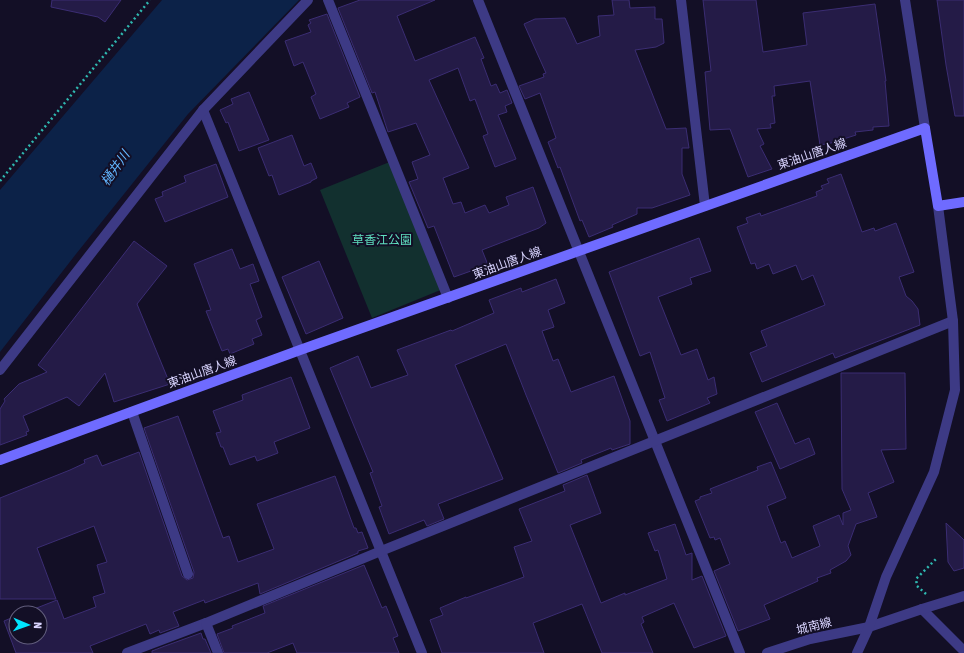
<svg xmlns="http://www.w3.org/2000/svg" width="964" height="653" viewBox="0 0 964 653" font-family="'Asap Condensed','Noto Sans JP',sans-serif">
<rect width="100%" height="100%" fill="#130f26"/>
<path fill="#12302f" d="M 392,161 L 443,289 L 372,318 L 320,190 Z"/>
<path fill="#0c2248" d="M 162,0 L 299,0 L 188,114 L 76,254 L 0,352 L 0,190 Z"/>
<g fill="#241b47" stroke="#3b2d73">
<path d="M 52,0 L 121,0 L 105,22 L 98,17 L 51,7 Z"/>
<path d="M 360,0 L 435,0 L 397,16 L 415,61 L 475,37 L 484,58 L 481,59 L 491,86 L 496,84 L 500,93 L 507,90 L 512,103 L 505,106 L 507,112 L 498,115 L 516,159 L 495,167 L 483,136 L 488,134 L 475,99 L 470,101 L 458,68 L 429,80 L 469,168 L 443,178 L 453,204 L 461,202 L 465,213 L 485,205 L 489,213 L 509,205 L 506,197 L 533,187 L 546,223 L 539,228 L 482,250 L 488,265 L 454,277 L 434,226 L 428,228 L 409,182 L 418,179 L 412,162 L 430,155 L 416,123 L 388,132 L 375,92 L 372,93 L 338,8 Z"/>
<path d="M 612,0 L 629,0 L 630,8 L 655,7 L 655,19 L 662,19 L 664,43 L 656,47 L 635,50 L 666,129 L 686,128 L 689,148 L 682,148 L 682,174 L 690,195 L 652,208 L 637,208 L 637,214 L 612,225 L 613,227 L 589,237 L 582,220 L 580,221 L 560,167 L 558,168 L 548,142 L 556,138 L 540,93 L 525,99 L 519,86 L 544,77 L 543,74 L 546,73 L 524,24 L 535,19 L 565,18 L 577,44 L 600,36 L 598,16 L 614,15 Z"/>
<path d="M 703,0 L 756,0 L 763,52 L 807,45 L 803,13 L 875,4 L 886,81 L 885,81 L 889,126 L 873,127 L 873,130 L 855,132 L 856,135 L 831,143 L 820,145 L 810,81 L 774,86 L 775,96 L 772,96 L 775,123 L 770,124 L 771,128 L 757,129 L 764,144 L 760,146 L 772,169 L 748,177 L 730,129 L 710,130 L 705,72 L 711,71 Z"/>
<path d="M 937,0 L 964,0 L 964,116 L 955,116 L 946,65 Z"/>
<path d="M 327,14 L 360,97 L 347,103 L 349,107 L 320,119 L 311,97 L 316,94 L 303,62 L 294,66 L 285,41 L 311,32 L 308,25 L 311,23 L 309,20 Z"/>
<path d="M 249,92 L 269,140 L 239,151 L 228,122 L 226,123 L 220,110 L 233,104 L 231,99 Z"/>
<path d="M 292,135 L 304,166 L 311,163 L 317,178 L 311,181 L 311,182 L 279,195 L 272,175 L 269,176 L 258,148 Z"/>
<path d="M 216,164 L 228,197 L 165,222 L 155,199 L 163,196 L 162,192 L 186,182 L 184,176 Z"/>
<path d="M 841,174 L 862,232 L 874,228 L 875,231 L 896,223 L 914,272 L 899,277 L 906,296 L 912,301 L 918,309 L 920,325 L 835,358 L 833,353 L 762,382 L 750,353 L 767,346 L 761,331 L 825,305 L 813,275 L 802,280 L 796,265 L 773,274 L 769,264 L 757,269 L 755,263 L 751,264 L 737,227 L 748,223 L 746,218 L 760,213 L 761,216 L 817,196 L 816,192 L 823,189 L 821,186 L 829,183 L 827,179 Z"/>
<path d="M 699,238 L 711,271 L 690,278 L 692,284 L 658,297 L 681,355 L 697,349 L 708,380 L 714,377 L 717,394 L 707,398 L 710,403 L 667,421 L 659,400 L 665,398 L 650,352 L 640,356 L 609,272 Z"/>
<path d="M 134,241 L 167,266 L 137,304 L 170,384 L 114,402 L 105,373 L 79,406 L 67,397 L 23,416 L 29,431 L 26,432 L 27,435 L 0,445 L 0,409 L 5,401 L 4,399 L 19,384 L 47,372 L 38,365 Z"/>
<path d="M 232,249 L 240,269 L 253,264 L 259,281 L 250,284 L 262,317 L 256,320 L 262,335 L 252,339 L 254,344 L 230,354 L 228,349 L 222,351 L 206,311 L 211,310 L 194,264 Z"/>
<path d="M 319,261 L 343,318 L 306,334 L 282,277 Z"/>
<path d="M 556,279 L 565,303 L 548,310 L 554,327 L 542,331 L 553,361 L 558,359 L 571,392 L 614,376 L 630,421 L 630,444 L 612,450 L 611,448 L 581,460 L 582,463 L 558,473 L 526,395 L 506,344 L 455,365 L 503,479 L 438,504 L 444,519 L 427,526 L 424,520 L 389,534 L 379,507 L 382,506 L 370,473 L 373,472 L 330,368 L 358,356 L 371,388 L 408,375 L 397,350 L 451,330 L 452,331 L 494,313 L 489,300 L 521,288 L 522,292 Z"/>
<path d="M 841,373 L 905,373 L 906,449 L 881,450 L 894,482 L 868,493 L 877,517 L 856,524 L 848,546 L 851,555 L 846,561 L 830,570 L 831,573 L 817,578 L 818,581 L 764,605 L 770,619 L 738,631 L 714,571 L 730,564 L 720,538 L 715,540 L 714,537 L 710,538 L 695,501 L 700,499 L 700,497 L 712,493 L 710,489 L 758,470 L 757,467 L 771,462 L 786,498 L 767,506 L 781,543 L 785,541 L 792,558 L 820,546 L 813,526 L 839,515 L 843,525 L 843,513 L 851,510 L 842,489 Z"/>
<path d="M 291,377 L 310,428 L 274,442 L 278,453 L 257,461 L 255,456 L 230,465 L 223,447 L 221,447 L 216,433 L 221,432 L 213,411 L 243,400 L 242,395 Z"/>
<path d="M 777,403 L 795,444 L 809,438 L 815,454 L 780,469 L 755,412 Z"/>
<path d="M 178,416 L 223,538 L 229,536 L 238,562 L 274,549 L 257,504 L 335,476 L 354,528 L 356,528 L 358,533 L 362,532 L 368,548 L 358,551 L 358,553 L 260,594 L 258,583 L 205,603 L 204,600 L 173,612 L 179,626 L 160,633 L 159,630 L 150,634 L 146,624 L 90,646 L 93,653 L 16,653 L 4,621 L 16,616 L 16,637 L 40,637 L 40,613 L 24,613 L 57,600 L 64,619 L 96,607 L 93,597 L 105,593 L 97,565 L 107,562 L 94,526 L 37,548 L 56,599 L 0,599 L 0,498 L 70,470 L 85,463 L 84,460 L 97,455 L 102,466 L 139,452 L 182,576 L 187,580 L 193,578 L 194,572 L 144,428 Z"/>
<path d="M 587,475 L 601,513 L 570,525 L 601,603 L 625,593 L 625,595 L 667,579 L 658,550 L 655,551 L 648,533 L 675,524 L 686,555 L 692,553 L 692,580 L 702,576 L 726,636 L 694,648 L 674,603 L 642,617 L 644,622 L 641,624 L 653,653 L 602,653 L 582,604 L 533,623 L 544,653 L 442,653 L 430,620 L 443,615 L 440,608 L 466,597 L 466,598 L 524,577 L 514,547 L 532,541 L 519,509 L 565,491 L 563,485 Z"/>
<path d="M 946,523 L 964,540 L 964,568 L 954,571 L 948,562 Z"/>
<path d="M 364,565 L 382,608 L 386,606 L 398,636 L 393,638 L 399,653 L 297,653 L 293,643 L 267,653 L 224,653 L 217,634 L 233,628 L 232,626 L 265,613 L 263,606 Z"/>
<path d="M 201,633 L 203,639 L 205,639 L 211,653 L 152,653 L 152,651 L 165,646 Z"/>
</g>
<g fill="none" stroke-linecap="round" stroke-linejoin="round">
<g stroke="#2fb8b0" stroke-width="2.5" stroke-dasharray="2 3" stroke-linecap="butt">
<path d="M 0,181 L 150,0"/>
<path d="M 926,594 L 917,586 L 916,579 L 937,558"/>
</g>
<path stroke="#3d3a85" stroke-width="10" d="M 127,653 L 206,623"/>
<g stroke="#3d3a85" stroke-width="10">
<path d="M 328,0 L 448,298"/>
<path d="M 478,0 L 740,653"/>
<path d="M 681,0 L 705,206"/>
<path d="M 203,110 L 422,653"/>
<path d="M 132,412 L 188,574"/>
<path d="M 922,609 L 964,651"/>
<path d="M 218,653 L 206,623 L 381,551 L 953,321"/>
</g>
<g stroke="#3d3a85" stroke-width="10">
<path d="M 905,0 L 925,128"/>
<path d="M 0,370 L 203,110 L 308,0"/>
<path d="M 767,653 L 810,639 L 869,627 L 922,609 L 964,596"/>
<path d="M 857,653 L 869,627 L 886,577 L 934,472 L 955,390 L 953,321 L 938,206"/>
</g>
<path stroke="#6f6bff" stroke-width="10" d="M 0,460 L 300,350 L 925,128 L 938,206 L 964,202"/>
</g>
<g text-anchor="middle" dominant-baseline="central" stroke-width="4" stroke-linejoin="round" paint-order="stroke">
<g font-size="12" fill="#d9d4ff" stroke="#130f26">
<text transform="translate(812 154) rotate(-19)">東油山唐人線</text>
<text transform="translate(507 263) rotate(-20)">東油山唐人線</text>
<text transform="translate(202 372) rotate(-20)">東油山唐人線</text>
<text transform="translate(814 626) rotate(-14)">城南線</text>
</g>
<g font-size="12" fill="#5fe0c0" stroke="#130f26">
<text x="382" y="240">草香江公園</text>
</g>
<g font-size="13" font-style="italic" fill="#62b6ff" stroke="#130f26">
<text transform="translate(115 168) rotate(-55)">樋井川</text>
</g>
</g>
<g transform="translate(28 625) rotate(92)"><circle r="19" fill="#130f26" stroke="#625e7d"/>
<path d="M0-3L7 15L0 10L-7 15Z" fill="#00e5ff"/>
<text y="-6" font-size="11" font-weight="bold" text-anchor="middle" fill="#d9d4ff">N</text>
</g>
</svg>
